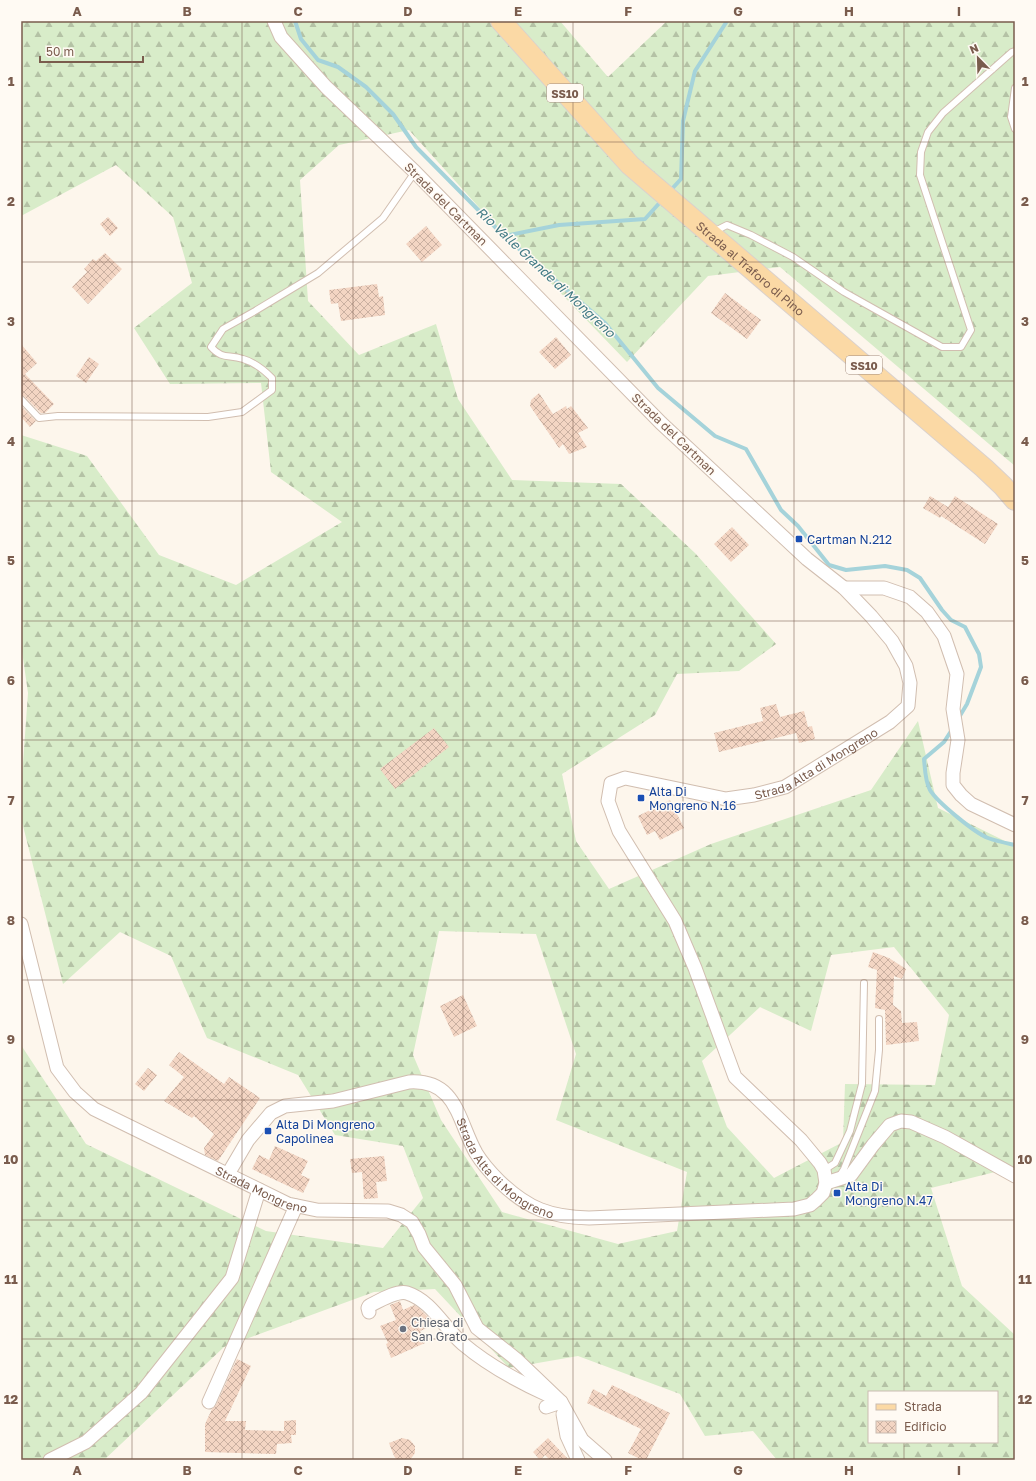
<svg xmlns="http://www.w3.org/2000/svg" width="1036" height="1481" viewBox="0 0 1036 1481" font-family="'Golos Text',sans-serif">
<defs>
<pattern id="forest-firs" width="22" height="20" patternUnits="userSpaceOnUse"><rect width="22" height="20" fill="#d8ecc9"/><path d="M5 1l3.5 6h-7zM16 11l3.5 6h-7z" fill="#b4c2a5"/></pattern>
<pattern id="building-cross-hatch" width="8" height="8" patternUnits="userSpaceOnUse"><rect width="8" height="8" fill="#f3d5c3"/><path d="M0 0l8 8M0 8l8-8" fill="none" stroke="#cab0a1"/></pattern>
</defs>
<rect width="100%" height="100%" fill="#fdf6ec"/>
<path fill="url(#forest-firs)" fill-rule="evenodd" d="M 21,21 L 560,21 L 608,77 L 667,21 L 1015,21 L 1015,466 L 780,267 L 708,276 L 627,362 L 495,225 L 409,130 L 339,145 L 300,180 L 308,301 L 359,355 L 436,324 L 458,399 L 512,480 L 621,484 L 695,553 L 776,644 L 739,671 L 677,674 L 655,715 L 562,774 L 576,841 L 609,889 L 711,844 L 871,790 L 918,721 L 938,808 L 1015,846 L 1015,1167 L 931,1188 L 962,1286 L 1015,1335 L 1015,1460 L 777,1460 L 753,1431 L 705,1436 L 680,1394 L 578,1356 L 509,1368 L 435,1289 L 374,1292 L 224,1347 L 104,1460 L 21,1460 L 21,1045 L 86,1144 L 266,1231 L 383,1248 L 423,1198 L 403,1146 L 335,1135 L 298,1075 L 207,1038 L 171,956 L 120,932 L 63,984 L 21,818 L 21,791 L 28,693 L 21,644 L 21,435 L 87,456 L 159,555 L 236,585 L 342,522 L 271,472 L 261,383 L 170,384 L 134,328 L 192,283 L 173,217 L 116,165 L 21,216 ZM 439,931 L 536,934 L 576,1054 L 556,1120 L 687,1172 L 677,1231 L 618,1244 L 502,1212 L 441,1120 L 413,1055 ZM 894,947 L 949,1015 L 935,1085 L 845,1084 L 843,1142 L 774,1178 L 727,1127 L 702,1061 L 760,1007 L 811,1031 L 831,955 ZM 869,1392 L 997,1392 L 997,1442 L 869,1442 Z"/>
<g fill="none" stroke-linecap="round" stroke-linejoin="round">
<g stroke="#a5d3da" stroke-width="4">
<path d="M 295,21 L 301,39 L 318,60 L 338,67 L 366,87 L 393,114 L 416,147 L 504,236 L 605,323 L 658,388 L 715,436 L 746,449 L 781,510 L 798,526 L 829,565 L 846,570 L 885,566 L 907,570 L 920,578 L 942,610 L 951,620 L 965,627 L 979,654 L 981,667 L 967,704 L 958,719"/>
<path d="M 670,191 L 681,179 L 683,121 L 695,71 L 727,21"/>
<path d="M 504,236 L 559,225 L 645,219 L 663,199"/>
<path d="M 953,728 L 944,742 L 924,759 C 925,769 925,781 930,790 C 937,802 975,833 988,838 C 996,841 1006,843 1015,845"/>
</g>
</g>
<g fill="url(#building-cross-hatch)">
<path d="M 108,217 L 118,228 L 110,236 L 100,224 Z"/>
<path d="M 426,226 L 442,245 L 422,262 L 406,244 Z"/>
<path d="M 105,253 L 122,269 L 88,304 L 72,287 L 87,272 L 84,269 L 93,259 L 96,261 Z"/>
<path d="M 377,284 L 379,297 L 383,296 L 385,315 L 341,321 L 338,303 L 331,304 L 329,290 Z"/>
<path d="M 725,293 L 761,320 L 747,339 L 711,313 Z"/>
<path d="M 556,337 L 571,355 L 555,369 L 539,352 Z"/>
<path d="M 21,344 L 37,363 L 25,374 L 54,404 L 45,413 L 41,413 L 24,396 L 21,395 Z"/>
<path d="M 89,357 L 99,364 L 86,383 L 76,376 Z"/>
<path d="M 539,393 L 553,414 L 566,406 L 567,409 L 571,406 L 588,428 L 578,433 L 587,447 L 569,454 L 563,444 L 559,448 L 530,406 L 531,400 Z"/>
<path d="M 21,406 L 36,421 L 30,427 L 21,417 Z"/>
<path d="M 930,496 L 948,507 L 955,496 L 998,524 L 985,544 L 941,516 L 940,518 L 923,508 Z"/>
<path d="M 732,527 L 749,545 L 731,562 L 714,544 Z"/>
<path d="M 776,704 L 780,717 L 804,711 L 808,727 L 812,726 L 815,739 L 799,743 L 796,733 L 719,752 L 714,733 L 763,721 L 760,708 Z"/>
<path d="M 434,728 L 449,747 L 395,789 L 380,769 Z"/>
<path d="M 670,800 L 684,828 L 660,840 L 655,831 L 647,835 L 638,816 Z"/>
<path d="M 873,952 L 889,958 L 906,969 L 902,979 L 894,976 L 893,1005 L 901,1011 L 902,1023 L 917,1022 L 919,1041 L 886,1045 L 885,1010 L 875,1008 L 877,970 L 868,967 Z"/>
<path d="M 463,995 L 477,1026 L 454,1037 L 440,1006 Z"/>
<path d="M 179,1052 L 224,1084 L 229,1077 L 260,1098 L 218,1161 L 205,1155 L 204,1148 L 214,1134 L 194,1116 L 192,1118 L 164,1101 L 184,1077 L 169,1065 Z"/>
<path d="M 148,1068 L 157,1075 L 144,1091 L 135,1084 Z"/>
<path d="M 275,1146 L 308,1161 L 301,1175 L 310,1179 L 303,1193 L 252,1169 L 259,1155 L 269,1160 Z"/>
<path d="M 384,1156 L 387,1181 L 376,1182 L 378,1198 L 364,1199 L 362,1172 L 352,1173 L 350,1159 Z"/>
<path d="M 400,1301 L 403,1310 L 414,1305 L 419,1308 L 428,1317 L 432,1326 L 420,1331 L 425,1343 L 391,1358 L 386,1344 L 388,1343 L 380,1326 L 396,1320 L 390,1305 Z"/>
<path d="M 237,1359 L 251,1366 L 225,1421 L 246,1421 L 245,1430 L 284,1431 L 284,1421 L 296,1420 L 296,1435 L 291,1435 L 292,1443 L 277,1444 L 276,1454 L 205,1452 L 205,1424 L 212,1409 L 216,1405 Z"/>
<path d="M 612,1385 L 670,1413 L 646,1460 L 642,1460 L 628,1453 L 641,1429 L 587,1403 L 593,1389 L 606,1396 Z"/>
<path d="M 402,1438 L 410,1440 L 415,1446 L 415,1453 L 410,1460 L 397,1460 L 394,1456 L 389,1443 Z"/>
<path d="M 548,1438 L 569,1460 L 550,1460 L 545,1455 L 540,1460 L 533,1452 Z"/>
</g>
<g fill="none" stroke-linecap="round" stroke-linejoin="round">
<g stroke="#d1beb0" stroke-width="8">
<g id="lane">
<path d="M 1015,88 L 1011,117 L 1015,129"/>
<path d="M 713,232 L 727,225 L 751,235 L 793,257 L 844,292 L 942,347 L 961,347 L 971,330 L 920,175 L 921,152 L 928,132 L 943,113 L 1012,52 L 1015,51"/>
<path d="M 21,399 L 39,418 L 58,416 L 208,417 L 242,412 L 272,390 L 272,378 C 264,370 254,362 243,359 C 228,354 223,360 211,347 L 223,329 L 255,311 L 318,273 L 383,218 L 415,172"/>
<path d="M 824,1170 L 835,1163 L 850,1131 L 862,1084 L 864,983"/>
<path d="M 839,1177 L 844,1169 L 875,1091 L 879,1050 L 879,1019"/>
</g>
</g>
<g stroke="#d1beb0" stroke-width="15">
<g id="street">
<path d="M 844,588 L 884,588 L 910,597 L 927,612 L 944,636 L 957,674 L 953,709 L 958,740 L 953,773 L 953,785 L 961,795 L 971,804 L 1015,825"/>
<path id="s1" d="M 21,924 L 57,1068 L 75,1092 L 94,1109 L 288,1204 L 317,1210 L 388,1211 L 401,1215 L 412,1222 L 419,1234 L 424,1247 L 455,1285 L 477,1328 L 516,1359 L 561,1402 L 582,1440 L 605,1460"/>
<path id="s2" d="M 228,1174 L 248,1140 L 271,1113 L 285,1106 L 333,1101 L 409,1082 C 457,1079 458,1121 476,1153 C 482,1163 491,1173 499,1181 C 528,1209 550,1217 589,1218 L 794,1209 L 810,1205 L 816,1200 L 823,1193 L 826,1183 L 824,1170 L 820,1163 L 801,1140 L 735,1077 L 695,968 L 675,921 L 619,831 L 608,801 L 611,783 L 625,778 L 726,799 L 754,795 L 785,787 L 890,722 L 908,706 L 910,683 L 906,666 L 892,641 L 871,616 L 844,588 L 807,559 L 661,423 L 415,172 L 326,87 L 281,37 L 274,21"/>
<path d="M 826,1183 L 851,1175 L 873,1145 L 890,1125 L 901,1121 L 911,1122 L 945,1137 L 1015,1176"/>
<path d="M 369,1312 L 368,1308 L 369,1306 C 379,1301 397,1290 407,1293 C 432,1301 444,1328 463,1344 C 489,1366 519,1382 550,1396"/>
<path d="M 209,1402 L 296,1206"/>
<path d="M 546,1407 L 561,1402"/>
<path d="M 563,1414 L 567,1436 L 578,1460"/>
<path d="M 50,1460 L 86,1442 L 141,1393 L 232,1278 L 259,1190"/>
</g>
</g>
<g stroke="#dad1cd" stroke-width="22">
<g id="primary">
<path id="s3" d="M 501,21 L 630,165 L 984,468 L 1003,486 L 1015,500"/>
</g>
</g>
<use href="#lane" stroke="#fff" stroke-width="6"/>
<use href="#street" stroke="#fff" stroke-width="13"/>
<use href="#primary" stroke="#fbd9a5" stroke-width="20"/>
</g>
<path fill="none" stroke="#7a5c4d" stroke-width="1" stroke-opacity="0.55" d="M 132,21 L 132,1460M 242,21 L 242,1460M 353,21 L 353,1460M 463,21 L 463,1460M 573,21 L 573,1460M 683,21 L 683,1460M 794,21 L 794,1460M 904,21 L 904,1392M 21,142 L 1015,142M 21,262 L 1015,262M 21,381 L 1015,381M 21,501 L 1015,501M 21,621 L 1015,621M 21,740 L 1015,740M 21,860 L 1015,860M 21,980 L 1015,980M 21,1100 L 1015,1100M 21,1220 L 1015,1220M 21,1339 L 1015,1339M 904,1442 L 904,1460"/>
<g fill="#1a4fb4" stroke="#fffaf3" stroke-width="1.5">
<rect x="795" y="535" width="8" height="8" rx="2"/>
<rect x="637" y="794" width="8" height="8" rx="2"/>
<rect x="264" y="1127" width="8" height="8" rx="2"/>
<rect x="833" y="1189" width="8" height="8" rx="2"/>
</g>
<circle fill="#6b7280" stroke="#fffaf3" stroke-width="1.5" cx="403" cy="1329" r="4"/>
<g text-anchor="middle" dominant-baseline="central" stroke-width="3" stroke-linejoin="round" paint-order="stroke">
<g fill="#fffaf3" stroke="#a28b7f" stroke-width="1">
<rect x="547" y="84" width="36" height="18" rx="3"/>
<rect x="846" y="356" width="36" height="18" rx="3"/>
</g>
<g font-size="11" font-weight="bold" fill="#7a5c4d">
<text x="565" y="93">SS10</text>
<text x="864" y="365">SS10</text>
</g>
<g font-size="12" fill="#7a5c4d" stroke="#fffaf3">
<text transform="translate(446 204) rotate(45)">Strada del Cartman</text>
<text stroke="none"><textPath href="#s3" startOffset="352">Strada al Traforo di Pino</textPath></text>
<text transform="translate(674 434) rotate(44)">Strada del Cartman</text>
<text stroke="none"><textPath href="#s2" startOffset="1392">Strada Alta di Mongreno</textPath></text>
<text stroke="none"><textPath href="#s2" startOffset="355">Strada Alta di Mongreno</textPath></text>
<text stroke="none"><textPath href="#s1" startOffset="390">Strada Mongreno</textPath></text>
</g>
<g font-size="12" fill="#164399" stroke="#fffaf3" text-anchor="start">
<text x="807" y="539">Cartman N.212</text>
<text x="649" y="791">Alta Di<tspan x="649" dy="14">Mongreno N.16</tspan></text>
<text x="276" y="1124">Alta Di Mongreno<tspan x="276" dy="14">Capolinea</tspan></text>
<text x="845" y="1186">Alta Di<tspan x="845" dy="14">Mongreno N.47</tspan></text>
</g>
<g font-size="12" fill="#5b616d" stroke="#fffaf3" text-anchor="start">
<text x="411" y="1322">Chiesa di<tspan x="411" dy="14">San Grato</tspan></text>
</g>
<g font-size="13" font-style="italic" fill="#437c86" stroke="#fffaf3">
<text transform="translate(546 272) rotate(43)">Rio Valle Grande di Mongreno</text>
</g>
</g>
<rect width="1036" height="1481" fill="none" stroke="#fffaf3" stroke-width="44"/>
<rect x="868" y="1391" width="130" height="52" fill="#fffaf3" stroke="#cabbb1"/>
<rect x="876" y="1404" width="20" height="6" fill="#fbd9a5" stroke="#cabbb1"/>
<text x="904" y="1411" font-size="12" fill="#7a5c4d">Strada</text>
<rect x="876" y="1421" width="20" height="12" fill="url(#building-cross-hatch)" stroke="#cabbb1"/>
<text x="904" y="1431" font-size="12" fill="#7a5c4d">Edificio</text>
<g transform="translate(978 58) rotate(337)" stroke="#fffaf3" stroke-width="3" paint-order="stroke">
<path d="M0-3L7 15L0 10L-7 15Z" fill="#7a5c4d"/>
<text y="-6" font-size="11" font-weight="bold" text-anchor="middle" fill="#7a5c4d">N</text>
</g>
<path d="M40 56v6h103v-6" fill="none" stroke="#7a5c4d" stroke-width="2"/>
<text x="46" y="56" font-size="12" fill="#7a5c4d" stroke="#fffaf3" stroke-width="3" paint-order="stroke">50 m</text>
<rect x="22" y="22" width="992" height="1437" fill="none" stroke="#7a5c4d" stroke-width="1.5"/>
<g font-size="13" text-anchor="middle" font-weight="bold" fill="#7a5c4d">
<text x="77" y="16">A</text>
<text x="187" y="16">B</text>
<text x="298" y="16">C</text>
<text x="408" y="16">D</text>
<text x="518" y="16">E</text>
<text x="628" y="16">F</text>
<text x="738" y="16">G</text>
<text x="849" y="16">H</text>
<text x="959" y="16">I</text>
<text x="11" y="86">1</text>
<text x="1025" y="86">1</text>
<text x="11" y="206">2</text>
<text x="1025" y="206">2</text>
<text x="11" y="326">3</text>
<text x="1025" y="326">3</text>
<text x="11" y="446">4</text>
<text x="1025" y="446">4</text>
<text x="11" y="565">5</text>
<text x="1025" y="565">5</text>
<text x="11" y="685">6</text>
<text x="1025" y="685">6</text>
<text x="11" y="805">7</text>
<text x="1025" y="805">7</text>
<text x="11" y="925">8</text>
<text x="1025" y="925">8</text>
<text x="11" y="1044">9</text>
<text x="1025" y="1044">9</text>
<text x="11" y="1164">10</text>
<text x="1025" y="1164">10</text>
<text x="11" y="1284">11</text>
<text x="1025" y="1284">11</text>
<text x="11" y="1404">12</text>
<text x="1025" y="1404">12</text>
<text x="77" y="1475">A</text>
<text x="187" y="1475">B</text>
<text x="298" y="1475">C</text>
<text x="408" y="1475">D</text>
<text x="518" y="1475">E</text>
<text x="628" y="1475">F</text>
<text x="738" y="1475">G</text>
<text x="849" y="1475">H</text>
<text x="959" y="1475">I</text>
</g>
</svg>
